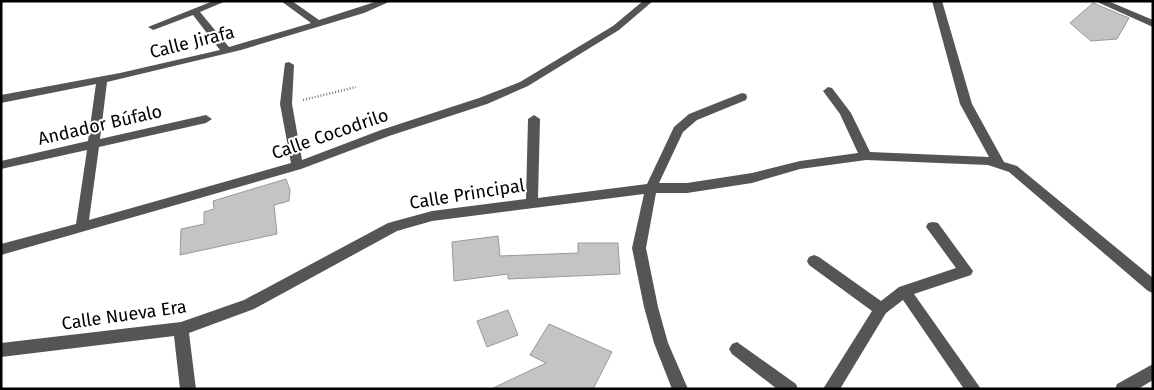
<svg xmlns="http://www.w3.org/2000/svg" width="1154" height="390" viewBox="0 0 1154 390" font-family="'Fira Sans',sans-serif">
<rect width="100%" height="100%" fill="#fff"/>
<g fill="#c4c4c4" stroke="#999">
<path d="M 1093,3 L 1129,18 L 1117,39 L 1091,41 L 1070,23 Z"/>
<path d="M 286,179 L 290,190 L 289,201 L 274,205 L 277,234 L 180,255 L 181,229 L 204,224 L 204,212 L 214,209 L 213,201 Z"/>
<path d="M 498,236 L 500,256 L 578,253 L 578,243 L 618,243 L 620,274 L 508,279 L 508,274 L 454,281 L 452,242 Z"/>
<path d="M 508,310 L 518,335 L 487,347 L 477,321 Z"/>
<path d="M 549,324 L 612,352 L 593,389 L 491,389 L 546,363 L 530,355 Z"/>
</g>
<g fill="none" stroke-linecap="round" stroke-linejoin="round">
<path stroke="#777" stroke-width="2.5" stroke-dasharray="1 2" stroke-linecap="butt" d="M 303,100 L 356,87"/>
<g fill="#555" fill-rule="evenodd">
<path d="M 213,1 L 226,1 L 200,12 L 229,47 L 311,23 L 281,1 L 292,1 L 319,20 L 378,1 L 391,1 L 364,13 L 241,50 L 107,82 L 100,139 L 206,115 L 212,119 L 206,123 L 99,147 L 89,220 L 291,163 L 280,104 L 285,63 L 289,62 L 294,65 L 292,104 L 302,160 L 381,130 L 479,98 L 520,82 L 613,26 L 643,1 L 653,1 L 619,30 L 528,86 L 487,104 L 389,136 L 301,169 L 1,255 L 1,244 L 76,224 L 87,150 L 1,169 L 1,161 L 88,141 L 96,84 L 1,103 L 1,95 L 120,73 L 220,50 L 193,15 L 156,29 L 153,30 L 148,27 Z"/>
<path d="M 932,1 L 942,1 L 972,104 L 1004,162 L 1017,166 L 1153,278 L 1153,293 L 1148,291 L 1009,172 L 988,165 L 866,160 L 800,169 L 752,183 L 687,193 L 656,193 L 646,248 L 658,307 L 668,343 L 688,389 L 672,389 L 654,343 L 644,307 L 632,248 L 644,194 L 432,221 L 397,231 L 254,309 L 189,333 L 196,389 L 180,389 L 174,336 L 1,357 L 1,343 L 181,322 L 244,300 L 388,223 L 432,211 L 526,199 L 528,119 L 534,115 L 540,119 L 538,198 L 647,184 L 674,127 L 689,114 L 742,93 L 746,94 L 747,97 L 746,100 L 697,120 L 683,132 L 659,183 L 687,183 L 752,173 L 800,161 L 858,153 L 840,114 L 823,91 L 828,87 L 832,88 L 851,113 L 870,152 L 989,157 L 960,104 Z"/>
<path d="M 1095,1 L 1108,1 L 1153,20 L 1153,27 Z"/>
<path d="M 933,222 L 938,223 L 973,271 L 971,275 L 914,294 L 981,389 L 964,389 L 903,300 L 886,313 L 840,389 L 823,389 L 872,311 L 809,265 L 807,261 L 809,257 L 814,255 L 819,257 L 881,301 L 899,287 L 956,268 L 926,227 L 928,223 Z"/>
<path d="M 737,342 L 796,384 L 798,389 L 777,389 L 732,354 L 729,349 L 732,344 Z"/>
<path d="M 1153,364 L 1153,380 L 1138,389 L 1115,389 L 1117,384 Z"/>
</g>
</g>
<g text-anchor="middle" dominant-baseline="central" stroke-width="4" stroke-linejoin="round" paint-order="stroke">
<g font-size="18" fill="#000" stroke="#fff">
<text transform="translate(192 42) rotate(-14)">Calle Jirafa</text>
<text transform="translate(100 125) rotate(-13)">Andador Búfalo</text>
<text transform="translate(330 134) rotate(-19)">Calle Cocodrilo</text>
<text transform="translate(467 194) rotate(-9)">Calle Principal</text>
<text transform="translate(124 315) rotate(-8)">Calle Nueva Era</text>
</g>
</g>
<rect width="1154" height="390" fill="none" stroke="#000000" stroke-width="5"/>
</svg>
